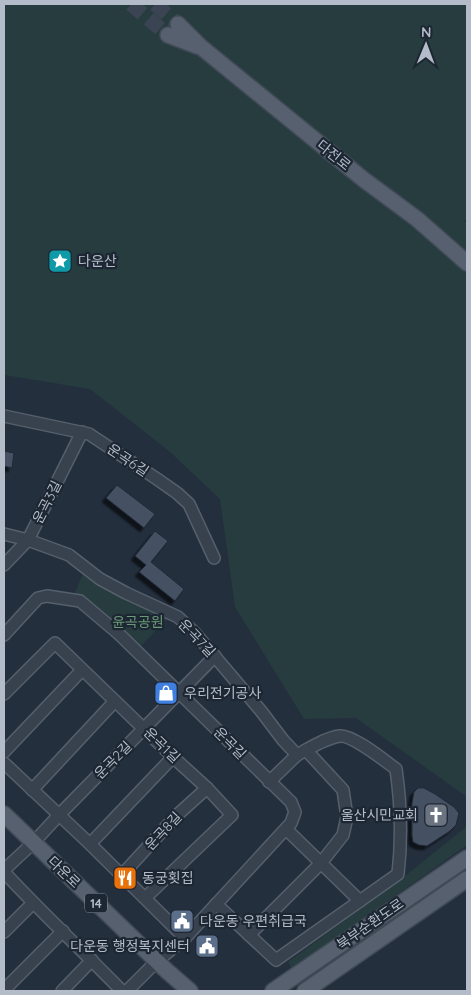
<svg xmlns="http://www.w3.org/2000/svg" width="471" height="995" viewBox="0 0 471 995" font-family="Quicksand,'Noto Sans KR',sans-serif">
<defs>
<filter id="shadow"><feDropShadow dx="-4" dy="4" stdDeviation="1" flood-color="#0009"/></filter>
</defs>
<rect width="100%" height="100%" fill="#242f3e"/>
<g fill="#263c3f">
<path d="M 4,4 L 467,4 L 467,220 L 464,220 L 467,224 L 467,797 L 356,718 L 304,719 L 235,607 L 220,499 L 170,452 L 90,389 L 4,375 Z"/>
<path d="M 85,569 L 170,616 L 138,649 L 73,597 Z"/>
<path d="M 466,827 L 467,845 L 292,969 L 288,962 L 400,880 Z"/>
</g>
<g fill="#455162" stroke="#1f2835" filter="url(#shadow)">
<path d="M 4,451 L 14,453 L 12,468 L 4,466 Z"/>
<path d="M 117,485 L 155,514 L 144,528 L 106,498 Z"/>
<path d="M 155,531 L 168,541 L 151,562 L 184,589 L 175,601 L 139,572 L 146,565 L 135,556 Z"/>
<path d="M 418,788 L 424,788 L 435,794 L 454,807 L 459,813 L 456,825 L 450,831 L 427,846 L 419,845 L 413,842 L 412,836 L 412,803 L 414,792 Z"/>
</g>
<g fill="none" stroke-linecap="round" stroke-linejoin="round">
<g stroke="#3a4453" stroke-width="15" stroke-dasharray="15 8" stroke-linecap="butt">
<path d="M 131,4 L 168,35"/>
<path d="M 155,4 L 178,24"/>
</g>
<g stroke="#565f6c" stroke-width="14">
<g id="minor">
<path d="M 4,416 L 89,434 L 157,479 L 177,493 L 189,504 L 214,558"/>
<path d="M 4,534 L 28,540 L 69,555 L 100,579 L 126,593 L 178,617 L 195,633 L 261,711 L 283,740 L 297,755 L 269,782"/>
<path d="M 4,565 L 28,540 L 82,432"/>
<path d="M 4,635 L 38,598 L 47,596 L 80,601 L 119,634 L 291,802 L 295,812 L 291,823 L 185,938 L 157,961 L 127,991"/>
<path d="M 4,694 L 55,643 L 173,757 L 207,788 L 232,815 L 145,898"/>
<path d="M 4,752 L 82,670"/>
<path d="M 4,763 L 90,844 L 185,938"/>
<path d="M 32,790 L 115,701"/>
<path d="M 286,829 L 360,901"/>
<path d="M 90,844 L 173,757"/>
<path d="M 4,870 L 33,843 L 59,815 L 215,656"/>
<path d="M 4,872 C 42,913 83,951 122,991"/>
<path d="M 121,876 L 176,816 L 207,788"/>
<path d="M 216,904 L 276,960 L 398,874 C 402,839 401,804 396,769 C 385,761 353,735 340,736 C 325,738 310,748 297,755"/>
<path d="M 4,932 L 33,903"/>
<path d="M 249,935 L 321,863 L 343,835 L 347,817 L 343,790 L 306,750"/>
<path d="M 4,990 L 63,931"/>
<path d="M 62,991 L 92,960"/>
</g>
</g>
<g stroke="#414a57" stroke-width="18">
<g id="major">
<path d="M 178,24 L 201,47 L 363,179 L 417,219 L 467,263"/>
<path d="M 168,35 L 197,46"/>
<path d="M 4,814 L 167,971 L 190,991"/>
<path d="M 273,991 L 467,858"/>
<path d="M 305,991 L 467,879"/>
</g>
</g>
<use href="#minor" stroke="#38414e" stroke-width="11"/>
<use href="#major" stroke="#56606e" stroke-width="15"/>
</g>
<defs>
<g id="sight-square" transform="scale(1.25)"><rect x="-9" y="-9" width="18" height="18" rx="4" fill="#0f9aa8" stroke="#1d2633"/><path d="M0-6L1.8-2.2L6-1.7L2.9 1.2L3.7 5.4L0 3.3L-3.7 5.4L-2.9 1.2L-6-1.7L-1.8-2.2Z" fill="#fff"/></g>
<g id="shop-square" transform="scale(1.25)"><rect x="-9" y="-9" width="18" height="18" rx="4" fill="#3f7fe0" stroke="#1d2633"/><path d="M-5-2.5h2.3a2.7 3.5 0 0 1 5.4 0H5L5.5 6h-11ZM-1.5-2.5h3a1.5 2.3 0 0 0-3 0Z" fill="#fff"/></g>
<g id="church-square" transform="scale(1.25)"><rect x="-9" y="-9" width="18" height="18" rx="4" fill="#6b7280" stroke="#1d2633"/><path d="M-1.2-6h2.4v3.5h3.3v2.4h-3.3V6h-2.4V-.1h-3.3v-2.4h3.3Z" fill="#fff"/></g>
<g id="restaurant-square" transform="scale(1.25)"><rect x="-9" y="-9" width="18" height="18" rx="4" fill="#e8710a" stroke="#1d2633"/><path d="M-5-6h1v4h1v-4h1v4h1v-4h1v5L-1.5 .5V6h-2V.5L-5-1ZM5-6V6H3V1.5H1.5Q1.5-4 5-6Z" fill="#fff"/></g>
<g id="civic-square" transform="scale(1.25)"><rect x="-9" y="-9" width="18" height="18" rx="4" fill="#5c6f8a" stroke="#1d2633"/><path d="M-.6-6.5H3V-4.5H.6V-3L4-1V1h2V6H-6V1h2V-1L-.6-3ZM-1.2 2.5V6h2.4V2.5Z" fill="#fff"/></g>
</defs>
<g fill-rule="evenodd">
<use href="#sight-square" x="60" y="261"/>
<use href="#shop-square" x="166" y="693"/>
<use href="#church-square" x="436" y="815"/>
<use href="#restaurant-square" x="125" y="878"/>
<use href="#civic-square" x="182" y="921"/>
<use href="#civic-square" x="207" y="946"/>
</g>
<g text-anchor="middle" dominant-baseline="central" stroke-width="4.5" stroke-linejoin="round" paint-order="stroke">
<rect fill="#1d2633" stroke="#878f9c" stroke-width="1" x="85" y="893.5" width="22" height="19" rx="4"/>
<g font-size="12" font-weight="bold" fill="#b4bcc9">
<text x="96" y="903">14</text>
</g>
<g font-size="14" fill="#b4bcc9" stroke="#1d2633">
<text transform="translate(334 155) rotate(39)">다전로</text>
<text transform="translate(128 460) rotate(34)">운곡6길</text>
<text transform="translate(47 502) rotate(-63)">운곡3길</text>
<text transform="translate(197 638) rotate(46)">운곡7길</text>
<text transform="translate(230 743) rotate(45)">운곡길</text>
<text transform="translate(162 745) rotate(44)">운곡1길</text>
<text transform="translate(113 760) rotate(-45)">운곡2길</text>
<text transform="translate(163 831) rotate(-47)">운곡8길</text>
<text transform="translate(64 872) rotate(44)">다운로</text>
<text transform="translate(370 924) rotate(-35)">북부순환도로</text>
</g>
<g font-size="14" fill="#b4bcc9" stroke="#1d2633" text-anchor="start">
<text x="78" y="261">다운산</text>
<text x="184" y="693">우리전기공사</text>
<text x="418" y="815" text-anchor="end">울산시민교회</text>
<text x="142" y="878">동궁횟집</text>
<text x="200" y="921">다운동 우편취급국</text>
<text x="190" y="946" text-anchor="end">다운동 행정복지센터</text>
</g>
<g font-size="14" fill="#6b9a76" stroke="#1d2633">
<text x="138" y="622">윤곡공원</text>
</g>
</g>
<rect width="471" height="995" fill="none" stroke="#b4bcc9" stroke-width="10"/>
<g transform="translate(426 45) rotate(1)" stroke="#1d2633" stroke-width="4" paint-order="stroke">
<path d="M0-4L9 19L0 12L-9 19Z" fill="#b4bcc9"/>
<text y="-8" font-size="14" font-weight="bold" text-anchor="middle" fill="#b4bcc9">N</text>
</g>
</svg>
